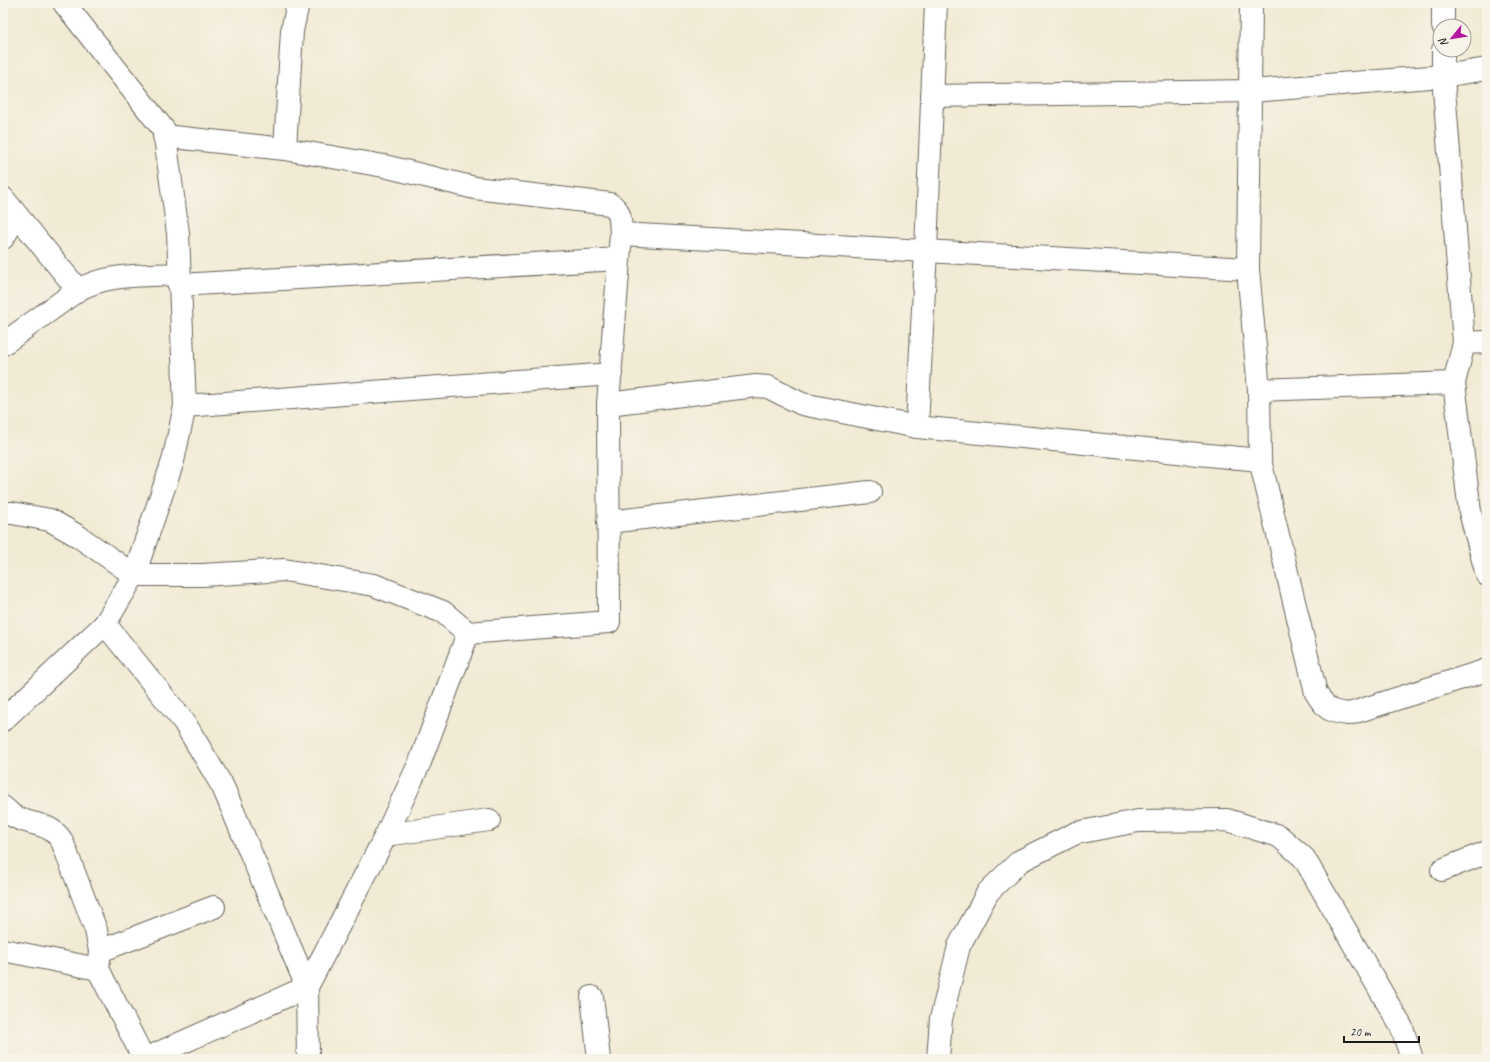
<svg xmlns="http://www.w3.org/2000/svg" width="1490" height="1062" viewBox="0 0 1490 1062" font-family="Caveat,sans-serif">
<rect width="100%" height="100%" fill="#f7f3e8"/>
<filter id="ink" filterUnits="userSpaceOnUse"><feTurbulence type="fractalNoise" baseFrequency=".025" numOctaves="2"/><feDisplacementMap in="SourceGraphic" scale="8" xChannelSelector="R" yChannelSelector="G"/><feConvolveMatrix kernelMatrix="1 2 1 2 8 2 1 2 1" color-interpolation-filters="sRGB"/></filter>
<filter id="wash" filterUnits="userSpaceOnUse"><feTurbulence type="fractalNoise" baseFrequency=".012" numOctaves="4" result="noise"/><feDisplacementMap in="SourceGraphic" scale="16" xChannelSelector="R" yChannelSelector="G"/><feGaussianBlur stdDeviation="0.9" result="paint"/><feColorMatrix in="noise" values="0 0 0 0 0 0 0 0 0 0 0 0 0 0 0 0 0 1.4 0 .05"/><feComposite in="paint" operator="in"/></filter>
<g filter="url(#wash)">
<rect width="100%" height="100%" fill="#f1ead4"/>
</g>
<g filter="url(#ink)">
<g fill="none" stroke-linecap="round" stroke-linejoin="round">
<g stroke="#67645c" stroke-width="24">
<g id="minor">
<path d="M 936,3 L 926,250 L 917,427 L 1260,460"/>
<path d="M 1251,3 L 1248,269 L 1259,390 L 1260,460 L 1316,693 C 1326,709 1329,712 1349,714 L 1487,670"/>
<path d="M 1443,26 L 1443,3"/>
<path d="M 1443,50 L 1443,76 L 1464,343 L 1454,383 L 1470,512 L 1487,575"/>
<path d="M 932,96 L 1251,91 L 1443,76 L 1487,69"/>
<path d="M 285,149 L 292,31 L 298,3"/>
<path d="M 3,198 L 78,290"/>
<path d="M 621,234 L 1248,269"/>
<path d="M 3,238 L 17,216"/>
<path d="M 179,285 L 619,259"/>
<path d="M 1464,343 L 1487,342"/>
<path d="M 3,344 L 78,290 C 108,273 145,276 179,274"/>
<path d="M 1259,390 L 1454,383"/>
<path d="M 608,404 L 756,386 L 768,387 L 802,404 L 917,427"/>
<path d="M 185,406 L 611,374"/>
<path d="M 3,513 L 12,513 L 50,520 L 78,536 L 134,575 L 202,575 L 284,570 L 374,585 L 443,612 L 468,633"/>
<path d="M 608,522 L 870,492"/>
<path d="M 105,624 L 184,722 L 223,787 L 307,987 L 386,835 L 420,762 L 468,633 L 609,622 L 608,404 L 621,234 C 620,221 622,211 610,204 L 475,188 L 384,166 L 285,149 L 164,136"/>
<path d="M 3,720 L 105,624 L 134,575 L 173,461 L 185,406 L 178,233 L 164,130 L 64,3"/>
<path d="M 3,807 C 7,810 11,815 15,817 C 33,826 50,822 62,841 L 96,930 L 100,951 L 98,969"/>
<path d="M 386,835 L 489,820"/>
<path d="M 1442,870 L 1487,852"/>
<path d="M 3,950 L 98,969 L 144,1059"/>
<path d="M 100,951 L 214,907"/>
<path d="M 592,997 L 599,1059"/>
<path d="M 145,1059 L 307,987 L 308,1059"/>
<path d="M 938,1059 L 941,1019 L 959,946 L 988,892 L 1020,861 L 1076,833 L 1138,821 L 1227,820 L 1279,836 L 1304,858 L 1402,1028 L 1412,1059"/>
</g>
</g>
<use href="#minor" stroke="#fff" stroke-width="22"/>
</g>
</g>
<rect width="1490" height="1062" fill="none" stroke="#f7f3e8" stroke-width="16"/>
<g transform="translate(1452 38) rotate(240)"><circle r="19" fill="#f7f3e8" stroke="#9f9d96"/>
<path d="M0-3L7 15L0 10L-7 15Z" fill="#b5179e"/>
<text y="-6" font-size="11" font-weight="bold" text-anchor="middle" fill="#1c1c1c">N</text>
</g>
<path d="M1344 1036v6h75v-6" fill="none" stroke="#1c1c1c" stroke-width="2"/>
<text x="1350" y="1036" font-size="12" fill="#1c1c1c" stroke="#f7f3e8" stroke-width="3" paint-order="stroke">20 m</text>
</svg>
